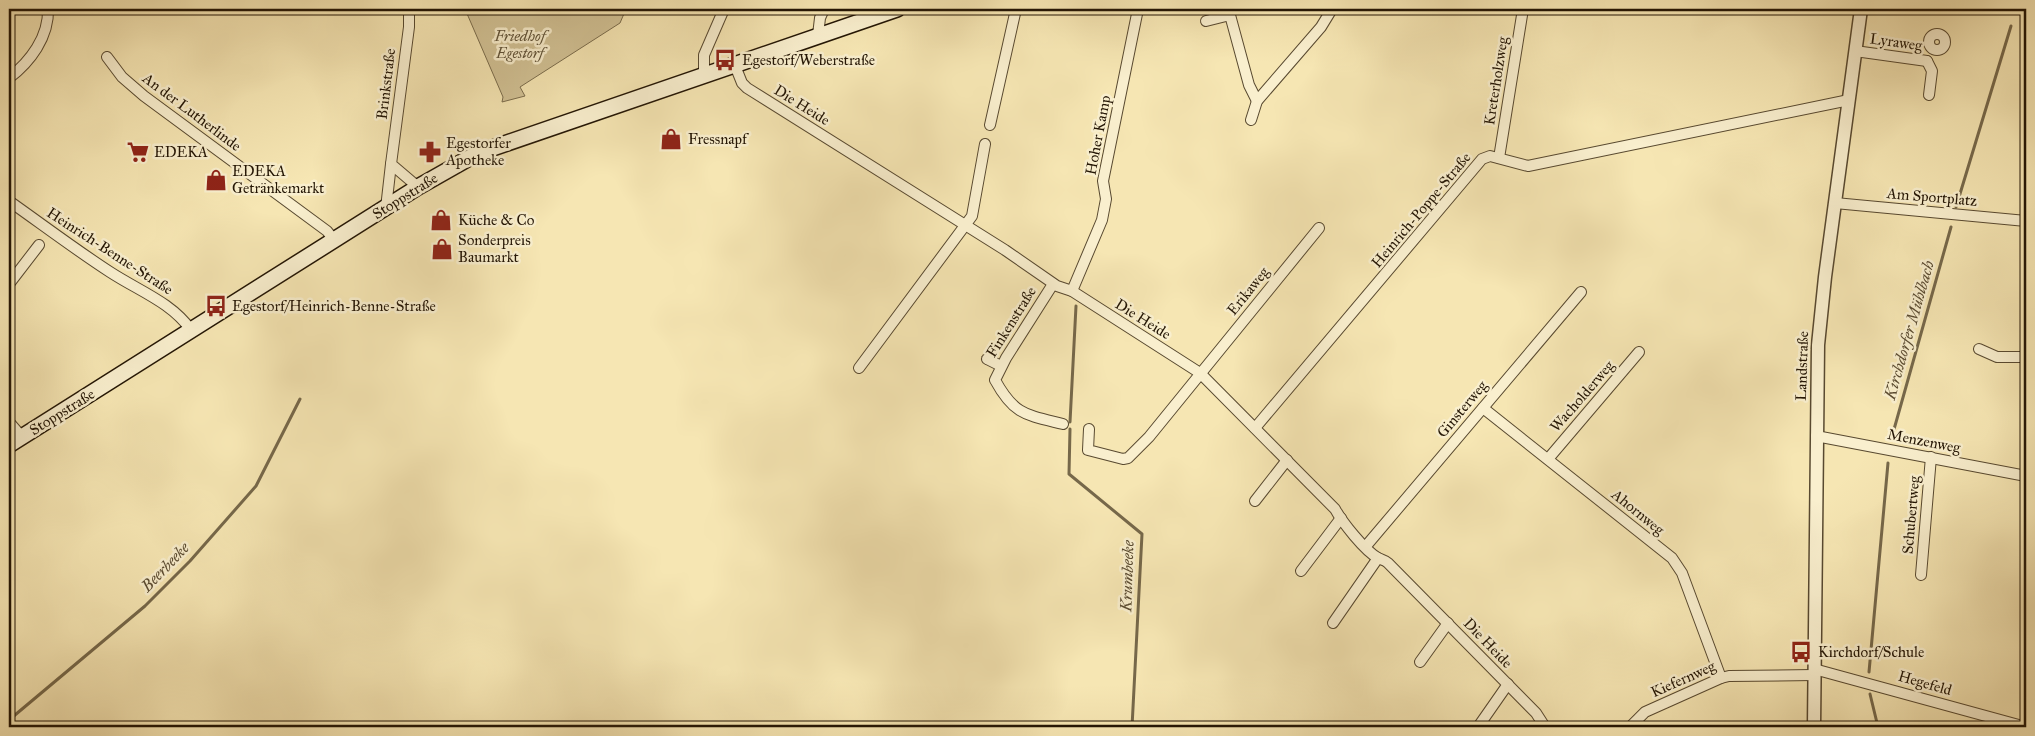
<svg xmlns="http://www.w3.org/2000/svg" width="2035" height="736" viewBox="0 0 2035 736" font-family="'IM FELL Great Primer',serif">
<rect width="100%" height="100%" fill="#f6e6b3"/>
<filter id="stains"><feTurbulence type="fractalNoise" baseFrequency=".004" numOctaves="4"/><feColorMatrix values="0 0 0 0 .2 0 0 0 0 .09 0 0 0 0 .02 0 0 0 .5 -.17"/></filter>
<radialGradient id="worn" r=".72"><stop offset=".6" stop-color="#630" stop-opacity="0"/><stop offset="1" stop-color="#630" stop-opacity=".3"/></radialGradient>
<path fill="#d2c295" stroke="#7a6c4c" d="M 465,9 L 626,9 L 620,23 L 520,87 L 525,96 L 502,102 L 503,97 Z"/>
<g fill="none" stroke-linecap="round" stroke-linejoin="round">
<g stroke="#76684a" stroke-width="3">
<path d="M 1956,207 L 2011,26"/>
<path d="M 1070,422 L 1076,306"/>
<path d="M 1070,429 L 1069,474 L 1142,534 L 1132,727"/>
<path d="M 1891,440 L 1951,227"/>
<path d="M 1869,672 L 1888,463"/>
<path d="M 1870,694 L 1878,727"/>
<path d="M 9,720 L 145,606 L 190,561 L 256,486 L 300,399"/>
</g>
<g stroke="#584930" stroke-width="12">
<g id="minor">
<path d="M 409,9 L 409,27 L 391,164 L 418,187"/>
<path d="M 1206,21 L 1230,15 L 1249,85 L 1257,101"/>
<circle cx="1937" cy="42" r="8"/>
<path d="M 818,35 L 820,18 L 824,9"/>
<path d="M 1855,51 L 1927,61"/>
<path d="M 107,57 L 122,77 L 144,96 L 327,231 L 334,240"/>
<path d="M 1927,61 L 1932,71 L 1929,95"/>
<path d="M 734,63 L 742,83 L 747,88 L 1005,250 L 1057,286 L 1072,291 L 1200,373 L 1335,509 C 1342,522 1365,551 1378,558 C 1382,560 1385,560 1388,563 L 1536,713 L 1545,727"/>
<path d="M 704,74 L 704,55 L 724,9"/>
<path d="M 9,78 C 30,62 49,37 48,9"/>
<path d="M 1251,120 L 1257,101 L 1321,27 L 1332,9"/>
<path d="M 990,125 L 1016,9"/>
<path d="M 1499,158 L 1523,9"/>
<path d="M 9,201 C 43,225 76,250 110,272 C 139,291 171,302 191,330"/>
<path d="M 1835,203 L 2026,221"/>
<path d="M 386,208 L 391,164"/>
<path d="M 9,284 L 39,245"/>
<path d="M 1053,284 L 1006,358 L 995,380 C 1014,415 1026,415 1063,424"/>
<path d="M 1072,291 L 1102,220 L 1106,199 L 1103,181 L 1138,9"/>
<path d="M 1979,349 L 1997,357 L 2026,357"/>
<path d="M 987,359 L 1001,366"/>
<path d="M 859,368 L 972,216 L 985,144"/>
<path d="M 1483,408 L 1672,558 L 1682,573 L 1721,678"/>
<path d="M 9,422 L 22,437"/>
<path d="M 1255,428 L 1482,159 L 1490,156 L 1528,166 L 1849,100"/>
<path d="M 1089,429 L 1088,450 L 1123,459 L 1128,458 L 1149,437 L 1319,228"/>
<path d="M 1816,436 L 2026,476"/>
<path d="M 1548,459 L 1639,352"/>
<path d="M 1255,501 L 1287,460"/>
<path d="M 1366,546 L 1581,292"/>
<path d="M 1301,571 L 1341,518"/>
<path d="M 1921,575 L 1931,457"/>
<path d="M 1333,623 L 1378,558"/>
<path d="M 1420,662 L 1448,623"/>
<path d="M 1814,669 L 2026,727"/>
<path d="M 1478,727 L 1508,684"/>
<path d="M 1630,727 L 1645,712 L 1721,678 L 1729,676 L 1814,675"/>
</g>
</g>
<g stroke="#584930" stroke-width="15">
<path id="tertiary" d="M 1814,727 L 1818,345 L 1825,277 L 1861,9"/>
</g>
<g stroke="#231504" stroke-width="18">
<path id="secondary" d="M 9,445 L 418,187 L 478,153 L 897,9"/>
</g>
<use href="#minor" stroke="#f9efce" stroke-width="10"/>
<use href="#tertiary" stroke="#f9efce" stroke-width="12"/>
<use href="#secondary" stroke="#f9efce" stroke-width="15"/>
<path stroke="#231504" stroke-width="3" stroke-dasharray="9 9" stroke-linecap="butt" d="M 2006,9 L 2026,16"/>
</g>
<defs>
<g id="bus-bare" transform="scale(1.725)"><path d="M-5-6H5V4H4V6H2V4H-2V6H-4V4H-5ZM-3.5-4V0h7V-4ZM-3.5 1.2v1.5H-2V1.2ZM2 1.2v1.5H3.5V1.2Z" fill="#8f2418" stroke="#f9efce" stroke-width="2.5" paint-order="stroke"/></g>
<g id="shop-bare" transform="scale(1.725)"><path d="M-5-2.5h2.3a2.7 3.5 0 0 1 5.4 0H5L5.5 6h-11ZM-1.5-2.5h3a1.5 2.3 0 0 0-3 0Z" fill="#8f2418" stroke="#f9efce" stroke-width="2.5" paint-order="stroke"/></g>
<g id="supermarket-bare" transform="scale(1.725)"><path d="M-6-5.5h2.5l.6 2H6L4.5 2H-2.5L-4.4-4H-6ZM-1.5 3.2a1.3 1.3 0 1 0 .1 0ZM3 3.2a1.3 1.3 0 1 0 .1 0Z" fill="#8f2418" stroke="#f9efce" stroke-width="2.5" paint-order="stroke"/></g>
<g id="pharmacy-bare" transform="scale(1.725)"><path d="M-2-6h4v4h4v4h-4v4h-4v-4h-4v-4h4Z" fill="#8f2418" stroke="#f9efce" stroke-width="2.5" paint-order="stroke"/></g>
</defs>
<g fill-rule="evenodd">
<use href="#bus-bare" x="725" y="60"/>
<use href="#shop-bare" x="671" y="139"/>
<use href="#supermarket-bare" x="138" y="152"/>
<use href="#pharmacy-bare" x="430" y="152"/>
<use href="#shop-bare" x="216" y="180"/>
<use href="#shop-bare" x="441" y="220"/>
<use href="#shop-bare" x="442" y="249"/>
<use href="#bus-bare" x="216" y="306"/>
<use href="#bus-bare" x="1801" y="652"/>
</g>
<g text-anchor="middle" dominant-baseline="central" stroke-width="5" stroke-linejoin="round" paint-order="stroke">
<g font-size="15" font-style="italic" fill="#605237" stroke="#f9efce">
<text x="520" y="36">Friedhof<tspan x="520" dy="17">Egestorf</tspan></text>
</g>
<g font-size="15" fill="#231504" stroke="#f9efce">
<text transform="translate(1896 42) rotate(8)">Lyraweg</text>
<text transform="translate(1496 81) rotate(-81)">Kreterholzweg</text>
<text transform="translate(386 84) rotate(-83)">Brinkstraße</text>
<text transform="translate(802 105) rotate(32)">Die Heide</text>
<text transform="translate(192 112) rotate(37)">An der Lutherlinde</text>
<text transform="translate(1098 135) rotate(-79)">Hoher Kamp</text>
<text transform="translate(405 196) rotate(-32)">Stoppstraße</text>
<text transform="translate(1932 197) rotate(5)">Am Sportplatz</text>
<text transform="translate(1421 210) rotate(-50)">Heinrich-Poppe-Straße</text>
<text transform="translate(110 251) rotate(33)">Heinrich-Benne-Straße</text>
<text transform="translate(1248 291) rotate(-51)">Erikaweg</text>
<text transform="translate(1143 319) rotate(32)">Die Heide</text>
<text transform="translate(1011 322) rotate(-58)">Finkenstraße</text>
<text transform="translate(1802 366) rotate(-88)">Landstraße</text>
<text transform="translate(1582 396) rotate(-49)">Wacholderweg</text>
<text transform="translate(1462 409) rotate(-50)">Ginsterweg</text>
<text transform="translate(62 412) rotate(-32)">Stoppstraße</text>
<text transform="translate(1924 441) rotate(11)">Menzenweg</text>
<text transform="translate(1638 512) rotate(39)">Ahornweg</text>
<text transform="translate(1911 515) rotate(-85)">Schubertweg</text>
<text transform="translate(1488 643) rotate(46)">Die Heide</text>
<text transform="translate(1683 679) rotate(-24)">Kiefernweg</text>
<text transform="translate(1925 683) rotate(16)">Hegefeld</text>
</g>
<g font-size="15" fill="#231504" stroke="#f9efce" text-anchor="start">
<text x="742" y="60">Egestorf/Weberstraße</text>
<text x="688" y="139">Fressnapf</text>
<text x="446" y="143">Egestorfer<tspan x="446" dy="17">Apotheke</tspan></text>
<text x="154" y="152">EDEKA</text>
<text x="232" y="171">EDEKA<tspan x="232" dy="17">Getränkemarkt</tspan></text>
<text x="458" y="220">Küche &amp; Co</text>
<text x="458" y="240">Sonderpreis<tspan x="458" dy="17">Baumarkt</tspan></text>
<text x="232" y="306">Egestorf/Heinrich-Benne-Straße</text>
<text x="1818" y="652">Kirchdorf/Schule</text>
</g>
<g font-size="16" font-style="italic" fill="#5b4c32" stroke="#f9efce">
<text transform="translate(1909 330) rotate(-74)">Kirchdorfer Mühlbach</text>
<text transform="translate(165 567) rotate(-46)">Beerbeeke</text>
<text transform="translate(1127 576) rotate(-88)">Krumbeeke</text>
</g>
</g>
<rect width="2035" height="736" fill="none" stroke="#f6e6b3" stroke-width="30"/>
<rect x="10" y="10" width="2015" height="716" fill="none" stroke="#231504" stroke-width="2.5"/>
<rect x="15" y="15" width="2005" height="706" fill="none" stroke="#231504"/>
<rect width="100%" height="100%" filter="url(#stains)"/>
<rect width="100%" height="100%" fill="url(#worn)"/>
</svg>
